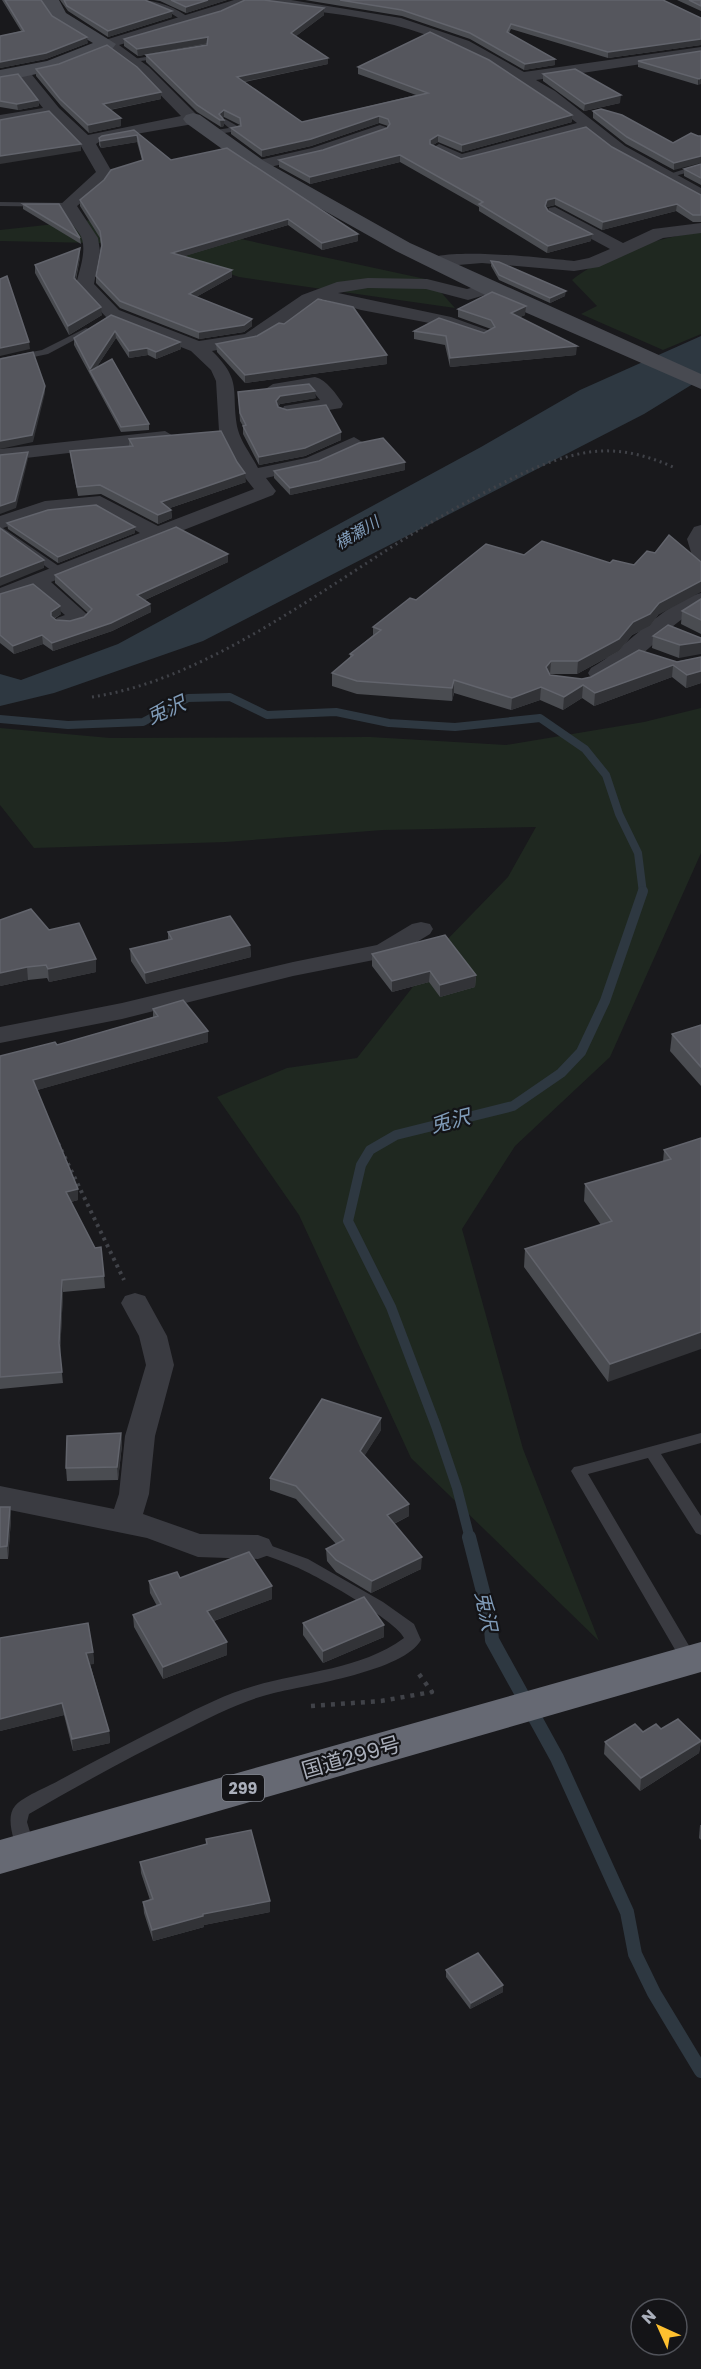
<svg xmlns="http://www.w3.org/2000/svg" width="701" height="2369" viewBox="0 0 701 2369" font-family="Poppins,'Noto Sans JP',sans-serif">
<rect width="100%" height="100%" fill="#19191c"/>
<g fill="#1f2820">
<path d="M 147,214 L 185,227 L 430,280 L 455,308 L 239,277 L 143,244 L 0,241 L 0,230 Z"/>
<path d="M 701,232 L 701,334 L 663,350 L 581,314 L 597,306 L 572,280 C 604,254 660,237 701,232 Z"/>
<path d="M 701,708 L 701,853 L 610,1057 L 515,1146 L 462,1229 L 523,1449 L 599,1641 L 411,1458 L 299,1215 L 217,1097 L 287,1068 L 357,1058 L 423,974 L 440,947 L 508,877 L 536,827 L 383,830 L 226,842 L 34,848 L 0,805 L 0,728 L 110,738 L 370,737 L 506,745 L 644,722 Z"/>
</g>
<path fill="#2e3841" d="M 701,336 L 701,379 L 644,414 L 203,641 L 54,693 L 0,706 L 0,674 L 21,680 L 118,644 L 481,447 L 580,390 Z"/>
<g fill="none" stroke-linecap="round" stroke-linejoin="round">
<path stroke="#2e3841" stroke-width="8" d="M 0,719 L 68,725 L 143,722 L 188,698 L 230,697 L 267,715 L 336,712 L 389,723 L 455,727 L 540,718 L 585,749 L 606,775 L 619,814 L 638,853 L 643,893"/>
<path stroke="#2e3841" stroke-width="10" d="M 470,1539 L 457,1488 L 436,1426 L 391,1307 L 348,1221 L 361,1165 L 370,1150 L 396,1135 L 513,1106 L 561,1073 L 581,1052 L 605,1001 L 643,891"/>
<path stroke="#2e3841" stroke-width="14" d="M 469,1537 L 490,1619 L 492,1640 L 557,1758 L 627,1912 L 635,1954 L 654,1993 L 701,2071"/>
<path stroke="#404248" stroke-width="3" stroke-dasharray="2 4" stroke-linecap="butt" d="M 92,697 C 225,677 357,559 476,497 C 512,478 549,458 590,452 C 619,448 646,455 673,467"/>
<path stroke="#404248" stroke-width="4" stroke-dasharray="3 4.5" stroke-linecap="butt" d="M 58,1143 L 124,1280"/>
<path stroke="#404248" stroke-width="4.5" stroke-dasharray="4 6" stroke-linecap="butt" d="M 311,1706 L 381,1701 L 432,1692 L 416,1670"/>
<g fill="#3a3b41" fill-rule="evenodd">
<path d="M 137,0 C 158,0 176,7 192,20 L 185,22 L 164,9 Z"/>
<path d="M 163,54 L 167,56 L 166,58 L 132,62 L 128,60 Z"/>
<path d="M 225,119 L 239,127 L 239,131 L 209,135 L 209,131 L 229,128 L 221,121 Z"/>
<path d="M 701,164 L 701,169 L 667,178 L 663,176 Z"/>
<path d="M 0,202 L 68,203 L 72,205 L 68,207 L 0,206 Z"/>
<path d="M 86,328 L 93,330 L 48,354 L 0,364 L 0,358 L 42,350 Z"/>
<path d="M 0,526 L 63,569 L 63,573 L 55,573 L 0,534 Z"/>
<path d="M 701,1433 L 701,1443 L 661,1454 L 701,1516 L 701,1535 L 696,1533 L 648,1458 L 588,1474 L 698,1661 L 696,1665 L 690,1667 L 684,1665 L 571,1471 L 574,1467 L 579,1466 Z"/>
<path d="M 258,1541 L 308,1559 L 383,1602 L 414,1624 L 421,1640 C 404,1671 307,1685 274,1693 C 241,1701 211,1717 181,1732 C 130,1757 79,1785 29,1814 L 27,1822 L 35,1849 L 32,1854 L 26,1856 L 20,1854 C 14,1843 5,1817 15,1806 C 22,1797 47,1787 58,1781 C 96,1760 135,1740 175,1720 C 200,1707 226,1694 254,1686 C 304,1671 360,1670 404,1638 C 398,1622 316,1575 296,1567 C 282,1561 267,1556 253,1551 L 250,1547 L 253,1543 Z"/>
</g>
<g fill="#3a3b41" fill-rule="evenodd">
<path d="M 234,0 L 254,0 L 221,15 L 119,45 L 149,67 L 201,119 L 193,124 L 102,140 L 96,144 L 112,172 L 103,185 L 77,206 L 98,238 L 100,251 L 94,284 L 119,310 L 199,341 L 245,334 L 302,295 L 337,282 L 368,278 L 427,279 L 467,289 L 489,283 L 498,288 L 495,292 L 468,300 L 426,289 L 368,288 L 338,293 L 451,317 L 490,331 L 493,335 L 484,340 L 440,325 L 361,310 L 322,299 L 257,342 L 212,351 C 244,382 230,392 238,430 C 241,442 252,456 258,468 L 306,458 L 354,437 L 364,443 L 361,447 L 319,466 L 266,478 L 276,491 L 273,495 L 51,582 L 90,617 C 84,626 67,629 57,626 L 53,622 L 57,618 L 65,615 L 34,589 L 0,601 L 0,588 L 140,533 L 97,508 L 48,513 L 0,529 L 0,516 L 45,501 L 100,496 L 158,526 L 254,489 L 239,470 L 219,431 L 216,381 L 211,370 L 191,351 L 107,318 L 76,285 C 79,270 89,247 79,233 C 72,223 64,217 60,205 L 96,172 L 81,146 L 50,116 L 0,125 L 0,115 L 43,108 L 15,73 L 23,68 L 28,70 L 59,108 L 88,135 L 181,116 L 139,73 L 100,44 L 102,41 Z"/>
<path d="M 256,0 L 291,0 L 401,18 L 469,41 L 524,72 L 701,47 L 701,55 L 536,80 L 555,91 L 625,146 L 701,188 L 701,200 L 613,152 L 586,131 L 460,164 L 431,149 L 439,144 L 462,154 L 577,123 C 523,80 461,42 394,25 C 351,14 306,11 263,4 Z"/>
<path d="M 380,125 L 386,127 L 388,130 L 386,133 L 322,155 L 257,170 L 249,165 L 251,162 L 312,148 Z"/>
<path d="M 555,207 L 623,243 L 653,229 L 701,223 L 701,233 L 663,238 L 599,267 L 574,271 L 482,263 L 434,267 L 425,262 C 438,245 550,259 574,261 L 589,258 L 610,249 L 549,216 L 547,212 L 549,208 Z"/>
<path d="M 315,377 C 327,380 336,394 343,404 L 341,408 L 291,416 L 284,414 L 282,410 L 284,406 L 320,400 L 311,389 L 273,396 L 264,390 L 273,384 Z"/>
<path d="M 165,431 L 175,437 L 172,441 L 0,461 L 0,449 Z"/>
<path d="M 701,525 L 701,564 L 694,562 L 687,539 L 694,527 Z"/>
<path d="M 701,593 L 701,608 C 693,613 684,617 677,623 C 656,639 619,684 591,678 L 588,673 L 591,668 C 627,648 664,602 701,593 Z"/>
<path d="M 421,922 L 430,924 L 433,929 L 430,934 L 394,956 L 293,976 L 122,1019 L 0,1043 L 0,1027 L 122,1003 L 293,962 L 377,945 L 412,924 Z"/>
<path d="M 135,1293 L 145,1296 L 167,1336 L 174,1365 L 155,1436 L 149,1494 L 143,1514 L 200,1534 L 258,1535 L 269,1539 L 273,1547 L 269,1555 L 258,1559 L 198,1557 L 147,1538 L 0,1508 L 0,1486 L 114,1509 L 119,1494 L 125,1436 L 146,1365 L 139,1336 L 121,1303 L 125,1296 Z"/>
</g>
<g fill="#484a51" fill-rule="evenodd">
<path d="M 41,0 L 59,0 L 66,13 L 116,44 L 113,48 L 59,69 L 0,82 L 0,70 L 47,61 L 93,43 L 53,20 Z"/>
<path d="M 193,113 L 200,115 L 264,161 L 410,243 L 701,374 L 701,389 L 481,293 L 396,251 L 250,169 L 186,123 L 183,119 L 186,115 Z"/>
</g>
<path fill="#666973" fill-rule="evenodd" d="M 701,1642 L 701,1672 L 0,1874 L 0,1840 Z"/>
</g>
<g fill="#4a4c51">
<path d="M 2,0 L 42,0 L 52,16 L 88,43 L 46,59 L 0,68 L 0,36 L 21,31 Z"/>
<path d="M 60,0 L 145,0 L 172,17 L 108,37 L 68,11 Z"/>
<path d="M 154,0 L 227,0 L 186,13 L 160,1 Z"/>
<path d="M 305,0 L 663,0 L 701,18 L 701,45 L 608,58 L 511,29 L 509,33 L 555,65 L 524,70 L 470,39 L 402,16 Z"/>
<path d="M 677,0 L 701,0 L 701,11 Z"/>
<path d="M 221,11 L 324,15 L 296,36 L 328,58 L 328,64 L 245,82 L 302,122 L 416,95 L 358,74 L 358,67 L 572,122 L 462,152 L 438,142 L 433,145 L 461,159 L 612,147 L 701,195 L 701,222 L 693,222 L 676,211 L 602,230 L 555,205 L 547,207 L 548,211 L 591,241 L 547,253 L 479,211 L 479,207 L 400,162 L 310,184 L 279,167 L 279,160 L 323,150 L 387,128 L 388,126 L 379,123 L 311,146 L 262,157 L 231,134 L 231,128 L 240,125 L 224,117 L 222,118 L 224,126 L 221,127 L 197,112 L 146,62 L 146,55 L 207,45 L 207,44 L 138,56 L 124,46 L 124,39 Z"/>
<path d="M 701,51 L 698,85 L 638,67 L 638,61 Z"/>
<path d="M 36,69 L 161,99 L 110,110 L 121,118 L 121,126 L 89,133 L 61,106 L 36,76 Z"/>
<path d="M 543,74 L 620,103 L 584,111 L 543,81 Z"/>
<path d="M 0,77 L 38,100 L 39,106 L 18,110 L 0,107 Z"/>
<path d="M 593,111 L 673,143 L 698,136 L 674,170 L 626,144 L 593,118 Z"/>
<path d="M 134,130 L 171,160 L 358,241 L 322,250 L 288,225 L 184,256 L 232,277 L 196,297 L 252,326 L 244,332 L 199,339 L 120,308 L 96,283 L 96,276 L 101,246 L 100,238 L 80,206 L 80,200 L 142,160 L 137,142 L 101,148 L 99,145 L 99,138 Z"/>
<path d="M 701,164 L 701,185 L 684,176 L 684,169 Z"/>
<path d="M 23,204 L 80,238 L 81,244 L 23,209 Z"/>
<path d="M 80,248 L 80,257 L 76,280 L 102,315 L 69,335 L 35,273 L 35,265 Z"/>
<path d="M 491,261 L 565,296 L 550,303 L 499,280 L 491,266 Z"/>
<path d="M 458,309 L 525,315 L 520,317 L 576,355 L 450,367 L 445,345 L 414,339 L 414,331 L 484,333 L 491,329 L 458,317 Z"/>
<path d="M 111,315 L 180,342 L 181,349 L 156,359 L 148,355 L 129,358 L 116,338 L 96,368 L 149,424 L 149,430 L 121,432 L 74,345 L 74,338 Z"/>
<path d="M 216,344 L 387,364 L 245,383 L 217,352 Z"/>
<path d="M 238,392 L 316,398 L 280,404 L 278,407 L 341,432 L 341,440 L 305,456 L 259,465 L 243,434 L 243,426 L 240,421 Z"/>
<path d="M 129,439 L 246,482 L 170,508 L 171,510 L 172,518 L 158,524 L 101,494 L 78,496 L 71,459 L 70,451 L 129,446 Z"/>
<path d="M 405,462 L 405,470 L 290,495 L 274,478 L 274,471 Z"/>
<path d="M 7,523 L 135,527 L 135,533 L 58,563 L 8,529 Z"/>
<path d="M 228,554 L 228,562 L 145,600 L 150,604 L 151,612 L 112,631 L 53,651 L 43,644 L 14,654 L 0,643 L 0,594 L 61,614 L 54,619 L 56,620 L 70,621 L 84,617 L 88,613 L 55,583 L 55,575 Z"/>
<path d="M 701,599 L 701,634 L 681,624 L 682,611 Z"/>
<path d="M 416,600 L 658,615 L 650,626 L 632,635 L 619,651 L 577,674 L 550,674 L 550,675 L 582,679 L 701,657 L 701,683 L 686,688 L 672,677 L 594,706 L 582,698 L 563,710 L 540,700 L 511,710 L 454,693 L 452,701 L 357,694 L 332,686 L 332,673 L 350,658 L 350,654 L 373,635 L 373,627 Z"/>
<path d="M 653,636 L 701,638 L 679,658 L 652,648 Z"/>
<path d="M 49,930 L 96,972 L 49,982 L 47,978 L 28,980 L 0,986 Z"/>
<path d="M 168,932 L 250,945 L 251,957 L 146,984 L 131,961 L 130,949 L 168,940 Z"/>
<path d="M 372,954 L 476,975 L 475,987 L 440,997 L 429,982 L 392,992 L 372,966 Z"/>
<path d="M 153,1009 L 208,1042 L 37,1090 L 78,1189 L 78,1200 L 71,1202 L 104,1276 L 105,1288 L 63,1292 L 60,1355 L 63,1383 L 0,1389 L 0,1056 L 57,1045 L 153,1017 Z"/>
<path d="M 701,1025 L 701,1086 L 670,1051 L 672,1034 Z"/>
<path d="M 701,1138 L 608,1382 L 524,1267 L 525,1249 L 601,1225 L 584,1201 L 585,1184 L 663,1162 L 664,1150 Z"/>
<path d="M 381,1430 L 364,1456 L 409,1504 L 409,1516 L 394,1524 L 421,1569 L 371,1593 L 336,1572 L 327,1561 L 326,1549 L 336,1544 L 296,1499 L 270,1490 L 270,1478 Z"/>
<path d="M 121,1433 L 122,1445 L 118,1480 L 67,1481 L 66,1468 Z"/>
<path d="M 0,1507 L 10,1507 L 11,1519 L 8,1559 L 0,1559 Z"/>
<path d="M 180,1578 L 272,1586 L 272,1599 L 214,1621 L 227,1655 L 163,1679 L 134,1627 L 133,1615 L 157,1606 L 150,1593 L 149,1581 Z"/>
<path d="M 303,1623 L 384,1637 L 323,1663 L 303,1635 Z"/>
<path d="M 0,1638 L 93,1652 L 94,1664 L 90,1664 L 109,1731 L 110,1743 L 73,1751 L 64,1715 L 0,1731 Z"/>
<path d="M 661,1729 L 701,1741 L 699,1753 L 640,1791 L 604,1754 L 605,1742 L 643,1732 Z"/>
<path d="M 700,1825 L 701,1825 L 701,1840 L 699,1838 Z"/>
<path d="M 206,1839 L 270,1912 L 204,1925 L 204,1927 L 153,1941 L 144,1913 L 143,1902 L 150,1900 L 141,1873 L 140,1862 L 207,1844 Z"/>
<path d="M 446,1970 L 503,1985 L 503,1992 L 470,2009 L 446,1977 Z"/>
</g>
<g fill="#323337">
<path d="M 208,0 L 227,0 L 186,13 L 186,7 Z"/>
<path d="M 324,8 L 324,15 L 291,40 L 291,33 Z"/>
<path d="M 172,11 L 172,17 L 108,37 L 108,31 Z"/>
<path d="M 87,37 L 88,43 L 46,59 L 0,68 L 0,62 Z"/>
<path d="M 208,37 L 209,43 L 138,56 L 137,49 Z"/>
<path d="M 701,39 L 701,45 L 608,58 L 608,52 Z"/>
<path d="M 328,58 L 328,64 L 237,83 L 237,77 Z"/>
<path d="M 555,59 L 555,65 L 524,70 L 525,64 Z"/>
<path d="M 701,78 L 701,84 L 698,85 L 699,79 Z"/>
<path d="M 161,92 L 161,99 L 103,111 L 103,104 Z"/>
<path d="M 621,95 L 620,103 L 584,111 L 585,104 Z"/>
<path d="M 38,100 L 39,106 L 18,110 L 17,104 Z"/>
<path d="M 224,110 L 224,117 L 220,120 L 219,114 Z"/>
<path d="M 572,115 L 572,122 L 462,152 L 462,145 Z"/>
<path d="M 379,116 L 379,123 L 311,146 L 262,157 L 262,150 Z"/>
<path d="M 121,118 L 121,126 L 89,133 L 88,125 Z"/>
<path d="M 220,120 L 224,120 L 224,126 L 221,127 Z"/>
<path d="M 137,135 L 137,142 L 101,148 L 100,141 Z"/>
<path d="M 438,135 L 438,142 L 430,147 L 430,140 Z"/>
<path d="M 81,144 L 81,151 L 0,164 L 0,156 Z"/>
<path d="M 400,155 L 400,162 L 310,184 L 310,177 Z"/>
<path d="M 701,156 L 701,163 L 674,170 L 674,163 Z"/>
<path d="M 555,198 L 555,205 L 547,207 L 545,213 L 545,206 L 547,200 Z"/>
<path d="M 677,204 L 676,211 L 602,230 L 603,222 Z"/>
<path d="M 288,219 L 288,225 L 172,260 L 172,253 Z"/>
<path d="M 358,234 L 358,241 L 322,250 L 322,243 Z"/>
<path d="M 592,234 L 591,241 L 547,253 L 548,246 Z"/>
<path d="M 80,248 L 80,257 L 74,287 L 74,278 Z"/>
<path d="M 232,270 L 232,277 L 189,301 L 189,294 Z"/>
<path d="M 566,291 L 565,296 L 550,303 L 550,298 Z"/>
<path d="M 526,306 L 525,315 L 511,321 L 511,313 Z"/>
<path d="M 101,307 L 102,315 L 69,335 L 68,326 Z"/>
<path d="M 252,319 L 252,326 L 244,332 L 199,339 L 199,332 Z"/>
<path d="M 115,331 L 116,338 L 92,374 L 90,371 L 91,376 L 90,369 Z"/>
<path d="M 29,342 L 30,349 L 0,356 L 0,348 Z"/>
<path d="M 180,342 L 181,349 L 156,359 L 156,352 Z"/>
<path d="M 577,346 L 576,355 L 450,367 L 450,358 Z"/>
<path d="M 147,348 L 148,355 L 129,358 L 129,351 Z"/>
<path d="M 387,355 L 387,364 L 245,383 L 245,375 Z"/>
<path d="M 45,386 L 45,393 L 33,442 L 0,449 L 0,441 Z"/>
<path d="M 315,391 L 316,398 L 280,404 L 276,409 L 276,401 L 280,396 Z"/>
<path d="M 341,432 L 341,440 L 305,456 L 259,465 L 259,457 Z"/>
<path d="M 28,452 L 28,459 L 16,508 L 0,514 L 0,506 Z"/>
<path d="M 405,462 L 405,470 L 290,495 L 290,488 Z"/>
<path d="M 245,473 L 246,482 L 161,511 L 161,502 Z"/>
<path d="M 171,510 L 172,518 L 158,524 L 158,515 Z"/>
<path d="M 135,527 L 135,533 L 58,563 L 58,557 Z"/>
<path d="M 228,554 L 228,562 L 138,603 L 137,595 Z"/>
<path d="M 44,560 L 44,568 L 0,586 L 0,577 Z"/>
<path d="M 701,581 L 701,592 L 658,615 L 650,626 L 632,635 L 619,651 L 577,674 L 578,661 L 659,603 Z"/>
<path d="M 150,604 L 151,612 L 112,631 L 53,651 L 52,643 Z"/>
<path d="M 60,606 L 61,614 L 51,620 L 51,612 Z"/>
<path d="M 42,635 L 43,644 L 14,654 L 13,646 Z"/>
<path d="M 701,642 L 701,654 L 679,658 L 680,645 Z"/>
<path d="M 551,661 L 550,674 L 545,680 L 546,667 Z"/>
<path d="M 673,665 L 672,677 L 594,706 L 595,693 Z"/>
<path d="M 701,671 L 701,683 L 686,688 L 687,675 Z"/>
<path d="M 454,680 L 454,693 L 452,701 L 452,688 Z"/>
<path d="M 583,685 L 582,698 L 563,710 L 564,697 Z"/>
<path d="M 541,687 L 540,700 L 511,710 L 512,698 Z"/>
<path d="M 250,945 L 251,957 L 146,984 L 145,973 Z"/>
<path d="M 96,959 L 96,972 L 49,982 L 48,969 Z"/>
<path d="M 27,967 L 28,980 L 0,986 L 0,973 Z"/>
<path d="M 430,971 L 429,982 L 392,992 L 392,981 Z"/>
<path d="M 476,975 L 475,987 L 440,997 L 440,985 Z"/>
<path d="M 208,1031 L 208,1042 L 34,1091 L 33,1080 Z"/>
<path d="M 78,1189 L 78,1200 L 67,1203 L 66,1192 Z"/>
<path d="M 62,1280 L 63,1292 L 60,1355 L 63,1383 L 59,1343 Z"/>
<path d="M 701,1332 L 701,1349 L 608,1382 L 610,1364 Z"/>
<path d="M 381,1418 L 381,1430 L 360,1463 L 360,1451 Z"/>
<path d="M 121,1433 L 122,1445 L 118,1480 L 117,1467 Z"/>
<path d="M 409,1504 L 409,1516 L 387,1527 L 387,1515 Z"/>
<path d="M 10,1507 L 11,1519 L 8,1559 L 7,1546 Z"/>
<path d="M 422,1557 L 421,1569 L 371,1593 L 372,1581 Z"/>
<path d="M 272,1586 L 272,1599 L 208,1623 L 207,1611 Z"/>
<path d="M 384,1625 L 384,1637 L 323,1663 L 323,1651 Z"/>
<path d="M 227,1642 L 227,1655 L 163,1679 L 163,1667 Z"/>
<path d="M 93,1652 L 94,1664 L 88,1665 L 86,1653 Z"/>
<path d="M 62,1703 L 64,1715 L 0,1731 L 0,1719 Z"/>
<path d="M 109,1731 L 110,1743 L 73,1751 L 72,1739 Z"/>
<path d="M 701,1741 L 699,1753 L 640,1791 L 641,1778 Z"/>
<path d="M 270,1901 L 270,1912 L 204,1925 L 204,1927 L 153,1941 L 152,1930 L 203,1914 Z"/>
<path d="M 503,1985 L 503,1992 L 470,2009 L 471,2003 Z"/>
</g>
<g fill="#55565d" stroke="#62646c" stroke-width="1.5">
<path d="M 5,0 L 41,0 L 52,16 L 87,37 L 46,53 L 0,62 L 0,36 L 24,31 Z"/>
<path d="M 64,0 L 145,0 L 172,11 L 108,31 L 67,6 Z"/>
<path d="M 171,0 L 208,0 L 186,7 Z"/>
<path d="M 245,0 L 264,0 L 324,8 L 291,33 L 328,58 L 237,77 L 302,122 L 428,93 L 358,67 L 430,32 L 489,60 L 572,115 L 462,145 L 438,135 L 430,140 L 430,144 L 461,159 L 586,127 L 612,147 L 701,195 L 701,215 L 693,215 L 677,204 L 603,222 L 555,198 L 547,200 L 545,206 L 548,211 L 592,234 L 548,246 L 479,204 L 483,202 L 400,155 L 310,177 L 279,160 L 323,150 L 387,128 L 390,124 L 388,119 L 379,116 L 311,139 L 262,150 L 231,128 L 241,126 L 240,118 L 224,110 L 219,114 L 224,120 L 220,120 L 197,105 L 146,55 L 207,45 L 208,37 L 137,49 L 124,39 L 221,11 Z"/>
<path d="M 340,0 L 663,0 L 701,18 L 701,39 L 608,52 L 511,24 L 507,32 L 555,59 L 525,64 L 470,33 L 402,10 Z"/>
<path d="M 689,0 L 701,0 L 701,6 Z"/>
<path d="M 107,45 L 137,67 L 161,92 L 103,104 L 121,118 L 88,125 L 60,99 L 36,69 L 59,64 Z"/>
<path d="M 701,51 L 701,78 L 699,79 L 638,61 Z"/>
<path d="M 575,69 L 621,95 L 585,104 L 543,74 Z"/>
<path d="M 18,74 L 38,100 L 17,104 L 0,101 L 0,77 Z"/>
<path d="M 601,109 L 622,115 L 673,143 L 691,133 L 698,136 L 701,136 L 701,156 L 674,163 L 627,137 L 593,111 Z"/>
<path d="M 49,111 L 81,144 L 0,156 L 0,120 Z"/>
<path d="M 134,130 L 171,160 L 227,148 L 358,234 L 322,243 L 288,219 L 172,253 L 232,270 L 189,294 L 252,319 L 244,325 L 199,332 L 120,301 L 96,276 L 102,245 L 100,231 L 80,200 L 104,180 L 111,170 L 143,160 L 137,135 L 100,141 L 99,138 L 102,136 Z"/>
<path d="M 701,164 L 701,178 L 684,169 Z"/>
<path d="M 23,204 L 59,204 L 80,238 Z"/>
<path d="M 80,248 L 74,278 L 101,307 L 68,326 L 35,265 Z"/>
<path d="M 491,261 L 499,262 L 566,291 L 550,298 L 499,275 Z"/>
<path d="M 7,276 L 29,342 L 0,348 L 0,279 Z"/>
<path d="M 492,292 L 526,306 L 511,313 L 577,346 L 450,358 L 446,336 L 414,331 L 439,318 L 484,333 L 495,327 L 491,320 L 458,309 Z"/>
<path d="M 318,299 L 353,307 L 387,355 L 245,375 L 216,344 L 257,336 L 279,323 L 284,324 Z"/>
<path d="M 111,315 L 180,342 L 156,352 L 147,348 L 129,351 L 115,331 L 90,369 L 74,338 Z"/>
<path d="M 33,352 L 45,386 L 32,435 L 0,441 L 0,359 Z"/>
<path d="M 112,359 L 149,424 L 121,427 L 90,371 Z"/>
<path d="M 309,384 L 315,391 L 280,396 L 276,401 L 278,407 L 287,410 L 326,405 L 341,432 L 305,448 L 259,457 L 243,426 L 246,425 L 240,413 L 238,392 Z"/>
<path d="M 221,431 L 237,462 L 245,473 L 161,502 L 171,510 L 158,515 L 100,485 L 77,487 L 70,451 L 133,446 L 129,439 Z"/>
<path d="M 383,438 L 405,462 L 290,488 L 274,471 L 319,461 L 359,443 Z"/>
<path d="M 28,452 L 15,501 L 0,506 L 0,455 Z"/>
<path d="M 96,505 L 135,527 L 58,557 L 7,523 L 48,510 Z"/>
<path d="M 176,527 L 228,554 L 137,595 L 150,604 L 111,623 L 52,643 L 42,635 L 13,646 L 0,635 L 0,594 L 33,584 L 60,606 L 51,612 L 51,616 L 56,620 L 70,621 L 84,617 L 92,609 L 55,575 Z"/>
<path d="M 0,528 L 44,560 L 0,577 Z"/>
<path d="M 669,535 L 701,562 L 701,581 L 659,603 L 650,614 L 633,622 L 619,639 L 578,661 L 551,661 L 546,667 L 550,675 L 582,679 L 591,677 L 639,650 L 677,662 L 701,657 L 701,671 L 687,675 L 673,665 L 595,693 L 583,685 L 564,697 L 541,687 L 512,698 L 454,680 L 452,688 L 357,681 L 332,673 L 353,655 L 350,654 L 381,630 L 373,627 L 410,598 L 416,600 L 486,544 L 524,555 L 542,541 L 610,563 L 613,560 L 634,565 L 647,551 L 655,553 Z"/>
<path d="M 701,599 L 701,620 L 682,611 Z"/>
<path d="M 668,625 L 701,638 L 701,642 L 680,645 L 653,636 Z"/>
<path d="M 31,909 L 49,930 L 79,923 L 96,959 L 48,969 L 46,965 L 27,967 L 0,973 L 0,920 Z"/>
<path d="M 230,916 L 250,945 L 145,973 L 130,949 L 172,939 L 168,932 Z"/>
<path d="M 445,935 L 476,975 L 440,985 L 430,971 L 392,981 L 372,954 Z"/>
<path d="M 183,1000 L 208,1031 L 33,1080 L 78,1189 L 66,1192 L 95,1248 L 101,1247 L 104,1276 L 62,1280 L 59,1343 L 62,1372 L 0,1377 L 0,1056 L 55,1042 L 57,1045 L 158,1016 L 153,1009 Z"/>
<path d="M 701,1025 L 701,1067 L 672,1034 Z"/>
<path d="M 701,1138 L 701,1332 L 610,1364 L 525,1249 L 612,1221 L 585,1184 L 671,1159 L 664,1150 Z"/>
<path d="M 322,1399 L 381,1418 L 360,1451 L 409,1504 L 387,1515 L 422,1557 L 372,1581 L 336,1560 L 326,1549 L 344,1540 L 296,1486 L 270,1478 Z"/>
<path d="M 121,1433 L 117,1467 L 66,1468 L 67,1436 Z"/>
<path d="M 0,1507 L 10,1507 L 7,1546 L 0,1547 Z"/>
<path d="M 249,1552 L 272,1586 L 207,1611 L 227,1642 L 163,1667 L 133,1615 L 161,1604 L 149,1581 L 177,1572 L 180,1578 Z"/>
<path d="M 364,1597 L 384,1625 L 323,1651 L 303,1623 Z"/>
<path d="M 88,1623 L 93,1652 L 86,1653 L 109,1731 L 72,1739 L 62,1703 L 0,1719 L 0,1638 Z"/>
<path d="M 678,1719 L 701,1741 L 641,1778 L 605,1742 L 635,1724 L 643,1732 L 656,1724 L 661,1729 Z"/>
<path d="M 251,1830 L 270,1901 L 203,1914 L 203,1916 L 152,1930 L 143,1902 L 153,1899 L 140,1862 L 207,1844 L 206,1839 Z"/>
<path d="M 478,1953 L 503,1985 L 471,2003 L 446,1970 Z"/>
</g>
<g text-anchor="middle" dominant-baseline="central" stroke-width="4.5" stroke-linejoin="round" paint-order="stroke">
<g font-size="16" font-style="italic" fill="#809cb9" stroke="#141417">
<text transform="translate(357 533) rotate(-31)">横瀬川</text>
</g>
<rect fill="#141417" stroke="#7e818a" stroke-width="1.5" x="222" y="1775" width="42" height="26" rx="4.5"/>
<g font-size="16" font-weight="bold" fill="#abb0bc">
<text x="243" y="1788">299</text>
</g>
<g font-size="20" font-style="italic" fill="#809cb9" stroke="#141417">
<text transform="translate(166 710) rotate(-24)">兎沢</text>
<text transform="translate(450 1121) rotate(-14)">兎沢</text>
<text transform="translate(486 1611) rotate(79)">兎沢</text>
</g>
<g font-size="21" fill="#abb0bc" stroke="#141417">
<text transform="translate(351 1757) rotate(-16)">国道299号</text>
</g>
</g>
<g transform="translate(659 2327) rotate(315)"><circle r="28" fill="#141417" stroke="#505259" stroke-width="1.5"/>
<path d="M0-4.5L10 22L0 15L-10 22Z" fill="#fec02f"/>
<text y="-9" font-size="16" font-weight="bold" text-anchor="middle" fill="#abb0bc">N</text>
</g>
</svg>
